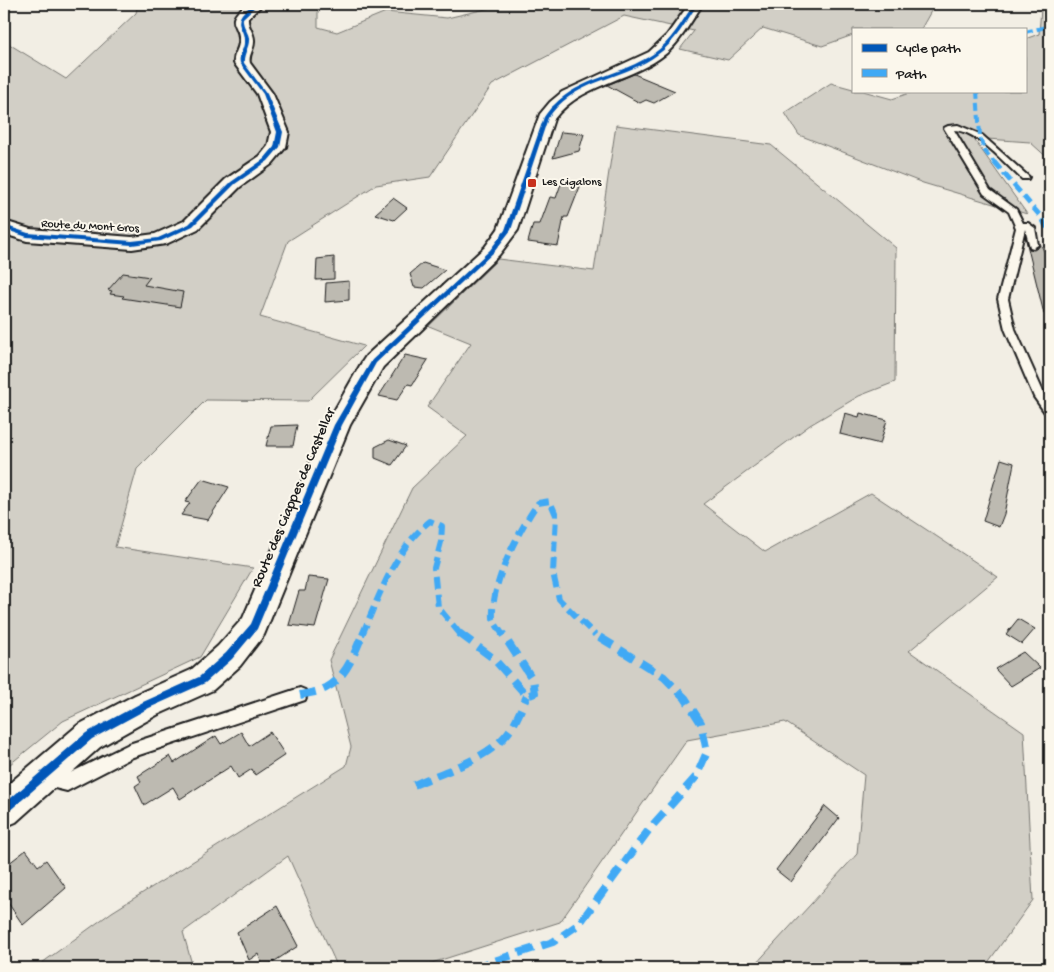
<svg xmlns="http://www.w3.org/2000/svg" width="1054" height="972" viewBox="0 0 1054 972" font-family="'Gochi Hand',sans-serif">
<rect width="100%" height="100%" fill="#f2eee4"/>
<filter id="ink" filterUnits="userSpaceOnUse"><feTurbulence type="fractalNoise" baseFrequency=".02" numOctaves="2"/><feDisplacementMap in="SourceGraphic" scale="10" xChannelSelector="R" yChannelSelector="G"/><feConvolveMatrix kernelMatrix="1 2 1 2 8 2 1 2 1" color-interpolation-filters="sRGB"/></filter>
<g filter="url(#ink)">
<g fill="#d2cfc6" stroke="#777671">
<path d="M 138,4 L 318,4 L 318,27 L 337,32 L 386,12 L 447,18 L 490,8 L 487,4 L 935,4 L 921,29 L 853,29 L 853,35 L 822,46 L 763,28 L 728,60 L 680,49 L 694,31 L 624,16 L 492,85 L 430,177 L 376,185 L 288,241 L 260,317 L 364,346 L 308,401 L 206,400 L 137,469 L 115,547 L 253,568 L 200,657 L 63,721 L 4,769 L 4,41 L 66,79 L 136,13 Z"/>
<path d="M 1036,4 L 1050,4 L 1050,160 L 1030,142 L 973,138 L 1027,214 L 923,183 L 799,135 L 785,113 L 831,83 L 853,89 L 853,91 L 863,91 L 892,99 L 915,91 L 1025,91 L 1025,39 L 1039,34 L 1041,8 Z"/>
<path d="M 616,125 L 771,145 L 896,248 L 895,382 L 859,396 L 810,425 L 703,504 L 765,552 L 871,493 L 998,577 L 909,651 L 1024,732 L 1033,900 L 984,968 L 752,968 L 857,854 L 864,775 L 785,722 L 687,740 L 560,922 L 416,968 L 338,968 L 288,856 L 183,932 L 193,968 L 35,968 L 112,912 L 346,766 L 351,747 L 329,660 L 412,488 L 467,436 L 427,407 L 471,343 L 429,326 L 498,259 L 594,271 Z"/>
</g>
<g fill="#bdbab1" stroke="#1c1c1c">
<path d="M 634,74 L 675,91 L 654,103 L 646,100 L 640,103 L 607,85 Z"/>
<path d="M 561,132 L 584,134 L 579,151 L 553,158 Z"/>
<path d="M 562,181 L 581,184 L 568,217 L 564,217 L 558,246 L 528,242 L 533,224 L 540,224 L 550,197 L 556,198 Z"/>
<path d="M 393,198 L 407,208 L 394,220 L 375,214 Z"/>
<path d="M 1025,236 L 1029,249 L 1034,250 L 1039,247 L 1040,243 L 1050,263 L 1050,314 L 1044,314 Z"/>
<path d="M 334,257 L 334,279 L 316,280 L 317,259 Z"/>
<path d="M 423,263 L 445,270 L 424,288 L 414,287 L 410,274 Z"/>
<path d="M 123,273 L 150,277 L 144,285 L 183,292 L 180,307 L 122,298 L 124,296 L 110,294 L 112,291 L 108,290 Z"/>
<path d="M 349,281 L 349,300 L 325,302 L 326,283 Z"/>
<path d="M 405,355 L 428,360 L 412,385 L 408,384 L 397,400 L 379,396 Z"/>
<path d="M 845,413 L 859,417 L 860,413 L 887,420 L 880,444 L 840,434 Z"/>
<path d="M 297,425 L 293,446 L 266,446 L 271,426 Z"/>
<path d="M 389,440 L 406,446 L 392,465 L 375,458 L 375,447 Z"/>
<path d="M 1001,459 L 1014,463 L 1004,514 L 999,527 L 983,521 Z"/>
<path d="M 202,479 L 229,487 L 208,520 L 181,515 L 190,503 L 185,502 Z"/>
<path d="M 308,577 L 329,579 L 315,628 L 289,625 L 299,591 L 305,591 Z"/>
<path d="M 1018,619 L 1035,629 L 1022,644 L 1006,634 Z"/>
<path d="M 1023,652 L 1040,668 L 1011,686 L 995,669 Z"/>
<path d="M 241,732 L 249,746 L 270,732 L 285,755 L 255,775 L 252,769 L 238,778 L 231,766 L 180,799 L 173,787 L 144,805 L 135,786 L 141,782 L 138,776 L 170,756 L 174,763 L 216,736 L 221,744 Z"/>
<path d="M 825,806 L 839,818 L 791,882 L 776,870 Z"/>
<path d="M 26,850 L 38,866 L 46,860 L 66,888 L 23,925 L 4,897 L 4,867 Z"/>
<path d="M 277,906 L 298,946 L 264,968 L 258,954 L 249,960 L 237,932 Z"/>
</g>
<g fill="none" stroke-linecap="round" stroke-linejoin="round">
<g stroke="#1c1c1c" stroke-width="4">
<g id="service">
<path d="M 958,125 L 982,135 L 1029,177 L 1028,179 L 1022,179 C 1005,164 977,130 954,130 L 990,190 L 1016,209 L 1023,223 L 1028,223 L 1035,228 L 1038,245 L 1033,248 L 1030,247 L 1025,229 L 1008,299 L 1015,329 L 1045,396 L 1050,403 L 1050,415 L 1046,414 L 1034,397 L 1005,329 L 998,299 L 1016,228 L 1009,212 L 984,194 L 944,128 L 948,126 Z"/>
<path d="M 300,688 L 305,690 L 307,695 L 305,700 L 133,757 L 67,791 L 38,784 L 36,779 L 38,774 L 44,771 L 66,775 L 129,744 Z"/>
</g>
</g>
<g stroke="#1c1c1c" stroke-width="4">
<g id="minor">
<path d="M 247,4 L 263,4 L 248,18 C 247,27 255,33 254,42 C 254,50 248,55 250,63 L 273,94 L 289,132 L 286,147 L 272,164 L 240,187 L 198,229 L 166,244 L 132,249 L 27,241 L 4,234 L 4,221 L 30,229 L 132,237 L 155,234 L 184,221 L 226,179 L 260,156 L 268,146 L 271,132 L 257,94 L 234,63 C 233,55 238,51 239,43 C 242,23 221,24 247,4 Z"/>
<path d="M 689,4 L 703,4 C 690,22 679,46 660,58 C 626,82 581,84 554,119 L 518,230 L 499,255 L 383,367 L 350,425 L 264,635 L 240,666 L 213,690 L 157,715 L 100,747 L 16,822 L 4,827 L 4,788 L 78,725 L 135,695 L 191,670 L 218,646 L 243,618 L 326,425 L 362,362 L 366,356 L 485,247 L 498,229 L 540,114 L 550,102 L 562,92 L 649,52 L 667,35 Z"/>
</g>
</g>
<use href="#service" fill="#fbf7ec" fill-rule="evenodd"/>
<use href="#minor" fill="#fbf7ec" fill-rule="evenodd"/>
<g stroke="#3fa9f5" stroke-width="4" stroke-dasharray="8 4" stroke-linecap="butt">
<path d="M 1025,32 L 1050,26"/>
<path d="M 977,91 L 980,136 L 984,150 L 995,163"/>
</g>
<path stroke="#3fa9f5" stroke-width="5" stroke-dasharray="10 5" stroke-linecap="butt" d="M 994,162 L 1042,218 L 1050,235"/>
<g stroke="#3fa9f5" stroke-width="6" stroke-dasharray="12 6" stroke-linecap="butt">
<path d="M 362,635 C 380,594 395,549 430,521 L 442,526 L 441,542 L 434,568 L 438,607 L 461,635"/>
<path d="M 503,635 C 500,630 494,623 493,618 C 491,582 518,532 538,503 L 550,501 L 556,515 L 553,573 L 559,599 L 595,635"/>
</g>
<g stroke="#3fa9f5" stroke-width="8" stroke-dasharray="16 8" stroke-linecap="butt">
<path d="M 459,633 L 493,658 L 527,696 L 535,693 L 533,680 L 502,633"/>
<path d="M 300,695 C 309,693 319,692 326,688 C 346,678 355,652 363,633"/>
<path d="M 414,785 C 444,771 485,761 507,734 C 516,723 521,709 527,696"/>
<path d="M 473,968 L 553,942 L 579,924 L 651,827 L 696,777 L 707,752 L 701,723 L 685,698 L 664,677 L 593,633"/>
</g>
<g stroke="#fbf7ec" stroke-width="3">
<g id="cycleway">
<path d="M 254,4 L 258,4 L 243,18 C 242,26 248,31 249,38 C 250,47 243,54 244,63 L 267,94 L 283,132 L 280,147 L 268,161 L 235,184 L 193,226 L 161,241 L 132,245 L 27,237 L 4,229 L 4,225 L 28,233 L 132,241 L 158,238 L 189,224 L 231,182 L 264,159 L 274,147 L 277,132 L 263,94 L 240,63 C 238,54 245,49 244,40 C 244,36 243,33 241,29 C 235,17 245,10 254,4 Z"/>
<path d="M 694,4 L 698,4 C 686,21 675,43 657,55 C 627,77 585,79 558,106 C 554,110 551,114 548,118 L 511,230 L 494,252 L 376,363 L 342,425 L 257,629 L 232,659 L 205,683 L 149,708 L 92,739 L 7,813 L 4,815 L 4,804 L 86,733 L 143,702 L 199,677 L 226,653 L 251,624 L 334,425 L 372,360 L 490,250 L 505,230 L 544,117 C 547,113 550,108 554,105 C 580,78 622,75 653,54 C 671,42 682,21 694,4 Z"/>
</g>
</g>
<use href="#cycleway" fill="#0057b8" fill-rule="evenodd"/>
</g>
</g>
<rect fill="#c8321e" stroke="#fbf7ec" stroke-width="2" x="527" y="178" width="10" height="10" rx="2.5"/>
<g text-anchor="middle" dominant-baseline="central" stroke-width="4" stroke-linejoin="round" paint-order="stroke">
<g font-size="12" fill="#1c1c1c" stroke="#fbf7ec" text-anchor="start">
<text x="542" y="183">Les Cigalons</text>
</g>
<g font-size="12" fill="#1c1c1c" stroke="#fbf7ec">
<text transform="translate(90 227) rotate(3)">Route du Mont Gros</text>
</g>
<g font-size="15" fill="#1c1c1c" stroke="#fbf7ec">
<text transform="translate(294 498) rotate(-67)">Route des Ciappes de Castellar</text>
</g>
</g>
<rect width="1054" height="972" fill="none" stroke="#fbf7ec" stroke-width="20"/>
<rect x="10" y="10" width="1034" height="952" fill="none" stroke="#1c1c1c" stroke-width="2" filter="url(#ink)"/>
<rect x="852" y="28" width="175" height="65" fill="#fbf7ec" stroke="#a29f99"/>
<rect x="862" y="44" width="25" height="8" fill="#0057b8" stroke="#a29f99"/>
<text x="896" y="52" font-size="15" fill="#1c1c1c">Cycle path</text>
<rect x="862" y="69" width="25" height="8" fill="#3fa9f5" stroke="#a29f99"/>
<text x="896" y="78" font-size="15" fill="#1c1c1c">Path</text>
</svg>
